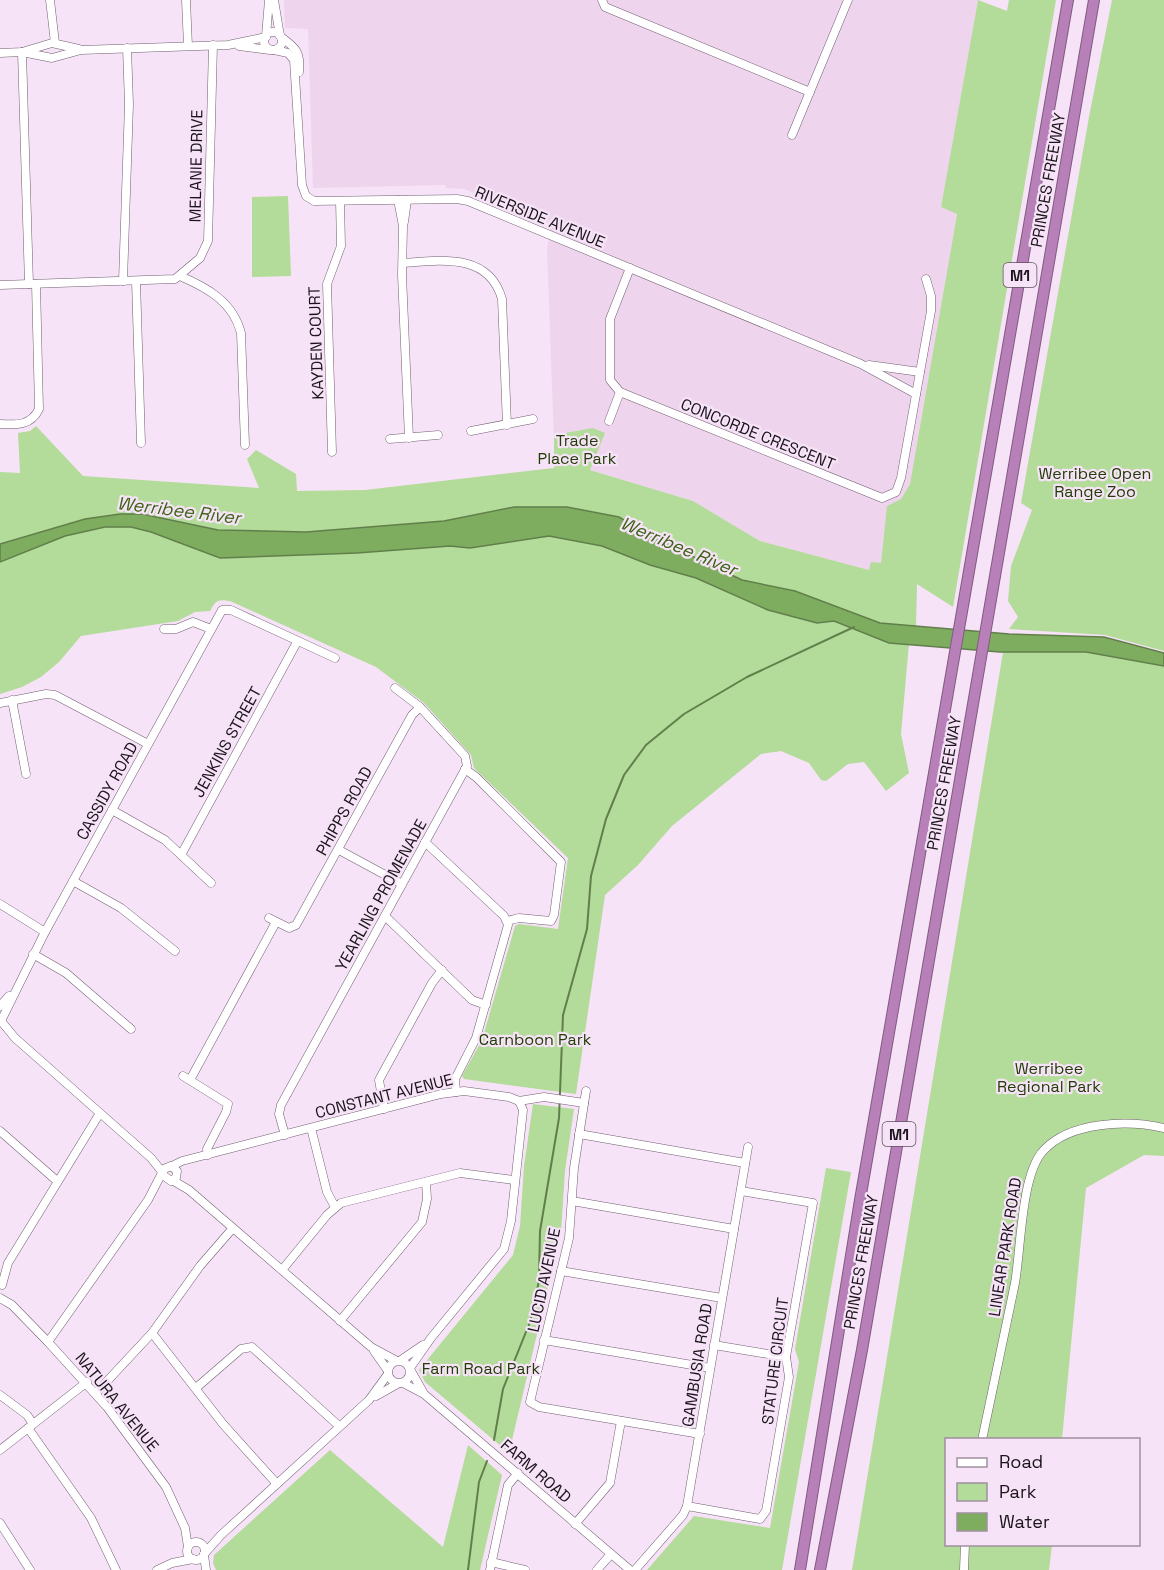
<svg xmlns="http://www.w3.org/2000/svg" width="1164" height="1570" viewBox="0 0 1164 1570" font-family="'Space Grotesk',sans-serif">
<rect width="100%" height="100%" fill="#f7e3f7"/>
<path fill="#efd4ee" d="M 284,0 L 978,0 L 941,207 L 957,213 L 910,484 L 901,499 L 887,507 L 881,563 L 871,563 L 869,570 L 760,541 L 693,501 L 584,468 L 555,468 L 547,250 L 551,224 L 464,189 L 446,188 L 445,185 L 313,188 L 308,29 L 285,28 Z"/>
<g fill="#b3db99">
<path d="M 978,0 L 1007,11 L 1009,0 L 1056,0 L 953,607 L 917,584 L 916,627 L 880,623 L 795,591 L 743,580 L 656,539 L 619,517 L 567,507 L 514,507 L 444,521 L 306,532 L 218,530 L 142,514 L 120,514 L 85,519 L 0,544 L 0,472 L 20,473 L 18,433 L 30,431 L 36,426 L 83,476 L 259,488 L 247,459 L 256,450 L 296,474 L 297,491 L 365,490 L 554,468 L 554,435 L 593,428 L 605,433 L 590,470 L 693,501 L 760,541 L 869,570 L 871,562 L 881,563 L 887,506 L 901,499 L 910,484 L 957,214 L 941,207 Z"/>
<path d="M 1112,0 L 1164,0 L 1164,651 L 1105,635 L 1009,629 L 1018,617 L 1008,601 L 1011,566 L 1032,510 L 1021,503 L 1089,117 Z"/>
<path d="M 288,196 L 291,276 L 252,277 L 252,197 Z"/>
<path d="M 105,527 L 131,527 L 151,532 L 220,558 L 450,546 L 470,548 L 549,536 L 602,546 L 650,565 L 696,578 L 768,610 L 817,623 L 834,621 L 889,643 L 909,643 L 901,734 L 909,773 L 886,791 L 864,762 L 848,764 L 826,781 L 821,780 L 809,763 L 781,751 L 761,754 L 672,826 L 638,865 L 605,895 L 576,1094 L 464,1079 L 462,1076 L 482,1040 L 515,926 L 519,924 L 558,929 L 568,858 L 474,768 L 471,755 L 424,703 L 376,667 L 230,601 C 218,599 216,600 210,611 L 195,612 L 178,621 L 81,636 L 59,662 L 41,677 L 22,687 L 0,694 L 0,562 L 65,536 Z"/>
<path d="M 1003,652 L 1086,652 L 1164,666 L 1164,1156 L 1144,1155 L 1086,1188 L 1062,1439 L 946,1440 L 946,1544 L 1052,1545 L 1049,1570 L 852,1570 Z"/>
<path d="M 533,1104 L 574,1109 L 565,1171 L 561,1232 L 509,1453 L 425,1382 L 419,1370 L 513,1255 L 520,1226 L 524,1166 Z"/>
<path d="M 826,1168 L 851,1172 L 782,1570 L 647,1570 L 694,1516 L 770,1528 L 799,1362 L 795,1349 Z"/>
<path d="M 468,1445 L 502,1475 L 480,1570 L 216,1570 L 213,1563 L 214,1555 L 330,1450 L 443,1547 Z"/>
</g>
<path fill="#7fad60" stroke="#617f4b" stroke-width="1.5" d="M 514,507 L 567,507 L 619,517 L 656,539 L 742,580 L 795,591 L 880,623 L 1009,634 L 1104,637 L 1164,653 L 1164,666 L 1086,652 L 1000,652 L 889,643 L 834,621 L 817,623 L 768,610 L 696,578 L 650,565 L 602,546 L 549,536 L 470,548 L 450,546 L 357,553 L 220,558 L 151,532 L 131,527 L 105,527 L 65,536 L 0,562 L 0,544 L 85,519 L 120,514 L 142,514 L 218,530 L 306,532 L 444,521 Z"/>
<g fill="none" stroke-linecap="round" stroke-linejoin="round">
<g stroke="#617f4b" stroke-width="2">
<path d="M 494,1440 L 503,1389 L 530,1322 L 539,1281 L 540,1231 L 559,1118 L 563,1015 L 587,929 L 591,876 L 606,819 L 624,775 L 646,745 L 684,714 L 747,677 L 854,627"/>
<path d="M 468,1570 L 479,1482 L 487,1461"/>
</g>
<g stroke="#705f70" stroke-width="9">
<g id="minor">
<path d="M 50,0 L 55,43"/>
<path d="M 186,0 L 188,46"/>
<path d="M 274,0 L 280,36"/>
<path d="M 602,0 L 605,7 L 810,92"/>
<circle cx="273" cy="41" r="9"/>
<path d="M 266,36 L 269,0"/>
<path d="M 281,37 C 296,48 301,52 299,72"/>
<path d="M 239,46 L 270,50"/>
<path d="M 274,50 L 288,53 L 294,60 L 302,185 L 306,196 L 314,201 L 457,199 L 468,201 L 861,364 L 916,394"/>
<path d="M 22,52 L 52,58 L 81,50 L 228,45 L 266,37"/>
<path d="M 22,52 L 29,284"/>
<path d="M 0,53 L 22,52 L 52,43 L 79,49"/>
<path d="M 792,135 L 848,0"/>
<path d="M 398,200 L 403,226 L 402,275 L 409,438"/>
<path d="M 404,222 L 407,200"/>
<path d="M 403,263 C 442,260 489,253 502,299 L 507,425"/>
<path d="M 630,268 L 610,319 L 610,380 L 620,392 L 882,498 L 896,492 L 901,478 L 931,311 L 931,296 L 926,279"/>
<path d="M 180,276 C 208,288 233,302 241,333 L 245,445"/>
<path d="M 123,281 L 129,104 L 127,48"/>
<path d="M 136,281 L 141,443"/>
<path d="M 0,285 L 175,279 L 200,258 L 208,241 L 213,45"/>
<path d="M 869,365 L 920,372"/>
<path d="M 609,421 L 620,392"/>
<path d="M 0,424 C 16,425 31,426 39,409 L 36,284"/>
<path d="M 471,431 L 533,419"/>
<path d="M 390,439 L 438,435"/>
<path d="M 332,452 L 327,284 L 341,246 L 340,201"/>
<path d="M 164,629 L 176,629 L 193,622 L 211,629"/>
<path d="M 12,700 L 26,774"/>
<path d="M 0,703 L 46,694 L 55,695 L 148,744"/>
<path d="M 465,769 L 476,777 L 561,862 L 554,915 L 551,921 L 519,918 L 507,921"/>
<path d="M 112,810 L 165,840 L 211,883"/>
<path d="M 425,842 L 504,916 L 508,925 L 476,1038 L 455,1079 L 456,1092"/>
<path d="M 339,850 L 402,884"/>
<path d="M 181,855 L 297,642"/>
<path d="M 73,881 L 121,908 L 175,951"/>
<path d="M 0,904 L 45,932"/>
<path d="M 385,916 L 472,1000 L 486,1005"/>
<path d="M 269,918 L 289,928 L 296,925 L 412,715 L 420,707"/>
<path d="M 33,954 L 66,973 L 131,1029"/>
<path d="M 0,1006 L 9,996"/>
<path d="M 1,1021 L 45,932 L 222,610 L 231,610 L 335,658"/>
<path d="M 1,1021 L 15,1038 L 151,1158 L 163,1173"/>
<path d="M 183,1076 L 228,1104 L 226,1112 L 207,1149 L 208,1155"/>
<path d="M 190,1080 L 276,922"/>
<path d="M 586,1091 L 574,1168 L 569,1238 L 530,1402 L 539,1407 L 700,1434"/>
<path d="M 384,1109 L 379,1080 L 432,983 L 442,970"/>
<path d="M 311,1128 L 327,1192 L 335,1207"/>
<path d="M 0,1131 L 57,1181"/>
<path d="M 579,1134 L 745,1163"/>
<path d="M 285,1135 L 279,1114 L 281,1105 L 467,766 L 465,756 L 420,707 L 395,688"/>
<path d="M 172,1166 L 182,1161 L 441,1094 L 464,1091 L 509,1097 L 519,1101 L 544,1097 L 584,1103"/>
<path d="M 172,1180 L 189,1190 L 371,1347 L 397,1361"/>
<path d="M 572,1201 L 734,1229"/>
<path d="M 282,1270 L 327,1215 L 341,1203 L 460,1173 L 514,1180"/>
<path d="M 561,1271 L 722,1298"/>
<path d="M 2,1285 L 8,1263 L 100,1113"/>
<path d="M 0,1298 L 12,1305 L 48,1342 L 107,1407 L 166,1487 L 185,1528 L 188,1547"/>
<path d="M 340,1321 L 422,1222 L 427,1199 L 426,1182"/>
<path d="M 152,1333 L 223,1424 L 277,1484"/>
<path d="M 544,1340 L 710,1368"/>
<path d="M 48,1342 L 148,1200 L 164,1169 L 171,1166 L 177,1171 L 176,1178 L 171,1181 L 163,1175"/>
<path d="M 714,1345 L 786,1357"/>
<path d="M 374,1351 L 388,1371"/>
<path d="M 401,1360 L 423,1345"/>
<circle cx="399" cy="1372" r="11"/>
<path d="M 410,1368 L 431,1338 L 504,1249 L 511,1221 L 523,1110 L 519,1101"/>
<path d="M 411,1371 L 423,1392"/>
<path d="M 403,1383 L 424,1394 L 630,1570"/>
<path d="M 196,1388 L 241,1349 L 252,1347 L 339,1426"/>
<path d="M 96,1393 L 152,1333 L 200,1266 L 233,1228"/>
<path d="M 0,1395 L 27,1415 L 33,1424"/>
<path d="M 376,1396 L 399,1383"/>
<path d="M 28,1428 L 91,1518 L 116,1570"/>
<path d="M 982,1440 C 993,1387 1004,1335 1015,1283 C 1021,1249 1021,1175 1043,1151 C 1070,1121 1128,1120 1164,1128"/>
<path d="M 0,1450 L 87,1382"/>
<path d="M 687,1506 L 760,1519 L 766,1511 L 789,1377 L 786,1357 L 813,1203 L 741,1191"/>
<path d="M 0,1523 L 30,1570"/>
<path d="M 575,1524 L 610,1483 L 621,1421"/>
<circle cx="196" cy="1551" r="9"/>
<path d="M 204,1554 L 221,1535 L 369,1400 L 388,1374"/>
<path d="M 204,1555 L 206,1570"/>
<path d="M 491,1562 L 525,1570"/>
<path d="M 157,1570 L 172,1563 L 193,1559"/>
<path d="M 490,1570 L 508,1485 L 518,1473"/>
<path d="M 597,1570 L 611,1554"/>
<path d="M 635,1570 L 683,1515 L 687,1506 L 748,1147"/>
<path d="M 964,1570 L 965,1544"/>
</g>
</g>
<g stroke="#815a81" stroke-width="12">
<g id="highway">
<path d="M 800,1570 L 860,1200 L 1068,0"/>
<path d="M 820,1570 L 862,1350 L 1094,0"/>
</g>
</g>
<use href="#minor" stroke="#fff" stroke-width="8"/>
<use href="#highway" stroke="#b880b8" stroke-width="10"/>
</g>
<g text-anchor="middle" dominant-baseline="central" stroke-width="4.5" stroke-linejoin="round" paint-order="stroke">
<g fill="#f7e3f7" stroke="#5d525d" stroke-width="1.5">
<rect x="1003.5" y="263" width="33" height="24" rx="4.5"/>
<rect x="882.5" y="1122" width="33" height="24" rx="4.5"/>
</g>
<g font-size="15" font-weight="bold" fill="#1b141b">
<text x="1020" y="275">M1</text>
<text x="899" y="1134">M1</text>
</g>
<g font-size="16" fill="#1b141b" stroke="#f7e3f7">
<text transform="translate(196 166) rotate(-89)">MELANIE DRIVE</text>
<text transform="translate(1048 180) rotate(-80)">PRINCES FREEWAY</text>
<text transform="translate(540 217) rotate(22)">RIVERSIDE AVENUE</text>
<text transform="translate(316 343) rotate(-92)">KAYDEN COURT</text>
<text transform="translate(758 434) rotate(22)">CONCORDE CRESCENT</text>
<text transform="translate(227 742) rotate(-61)">JENKINS STREET</text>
<text transform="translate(944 783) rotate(-80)">PRINCES FREEWAY</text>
<text transform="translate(107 791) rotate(-61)">CASSIDY ROAD</text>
<text transform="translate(344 811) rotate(-61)">PHIPPS ROAD</text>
<text transform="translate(381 895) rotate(-61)">YEARLING PROMENADE</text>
<text transform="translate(384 1096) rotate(-14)">CONSTANT AVENUE</text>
<text transform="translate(1005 1247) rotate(-81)">LINEAR PARK ROAD</text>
<text transform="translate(861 1262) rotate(-80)">PRINCES FREEWAY</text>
<text transform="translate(544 1280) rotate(-78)">LUCID AVENUE</text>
<text transform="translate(775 1361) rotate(-83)">STATURE CIRCUIT</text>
<text transform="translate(697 1365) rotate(-81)">GAMBUSIA ROAD</text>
<text transform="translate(117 1402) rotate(51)">NATURA AVENUE</text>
<text transform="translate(536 1471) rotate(41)">FARM ROAD</text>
</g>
<g font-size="16" fill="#203d05" stroke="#f7e3f7">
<text x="577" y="440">Trade<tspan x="577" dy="18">Place Park</tspan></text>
<text x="1095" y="473">Werribee Open<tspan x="1095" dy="18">Range Zoo</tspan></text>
<text x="535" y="1039">Carnboon Park</text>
<text x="1049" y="1068">Werribee<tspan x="1049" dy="18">Regional Park</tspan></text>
<text x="481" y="1368">Farm Road Park</text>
</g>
<g font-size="18" font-style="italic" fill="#3b6515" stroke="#f7e3f7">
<text transform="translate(179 510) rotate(7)">Werribee River</text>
<text transform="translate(679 546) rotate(23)">Werribee River</text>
</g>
</g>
<rect x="945" y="1438" width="195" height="108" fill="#f7e3f7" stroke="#9f909f" stroke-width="1.5"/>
<rect x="957" y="1458" width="30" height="9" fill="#ffffff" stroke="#9f909f" stroke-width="1.5"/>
<text x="999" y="1468" font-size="18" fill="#1b141b">Road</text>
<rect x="957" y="1483" width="30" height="18" fill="#b3db99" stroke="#9f909f" stroke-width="1.5"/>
<text x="999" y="1498" font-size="18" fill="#1b141b">Park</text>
<rect x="957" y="1513" width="30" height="18" fill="#7fad60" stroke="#9f909f" stroke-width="1.5"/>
<text x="999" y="1528" font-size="18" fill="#1b141b">Water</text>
</svg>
